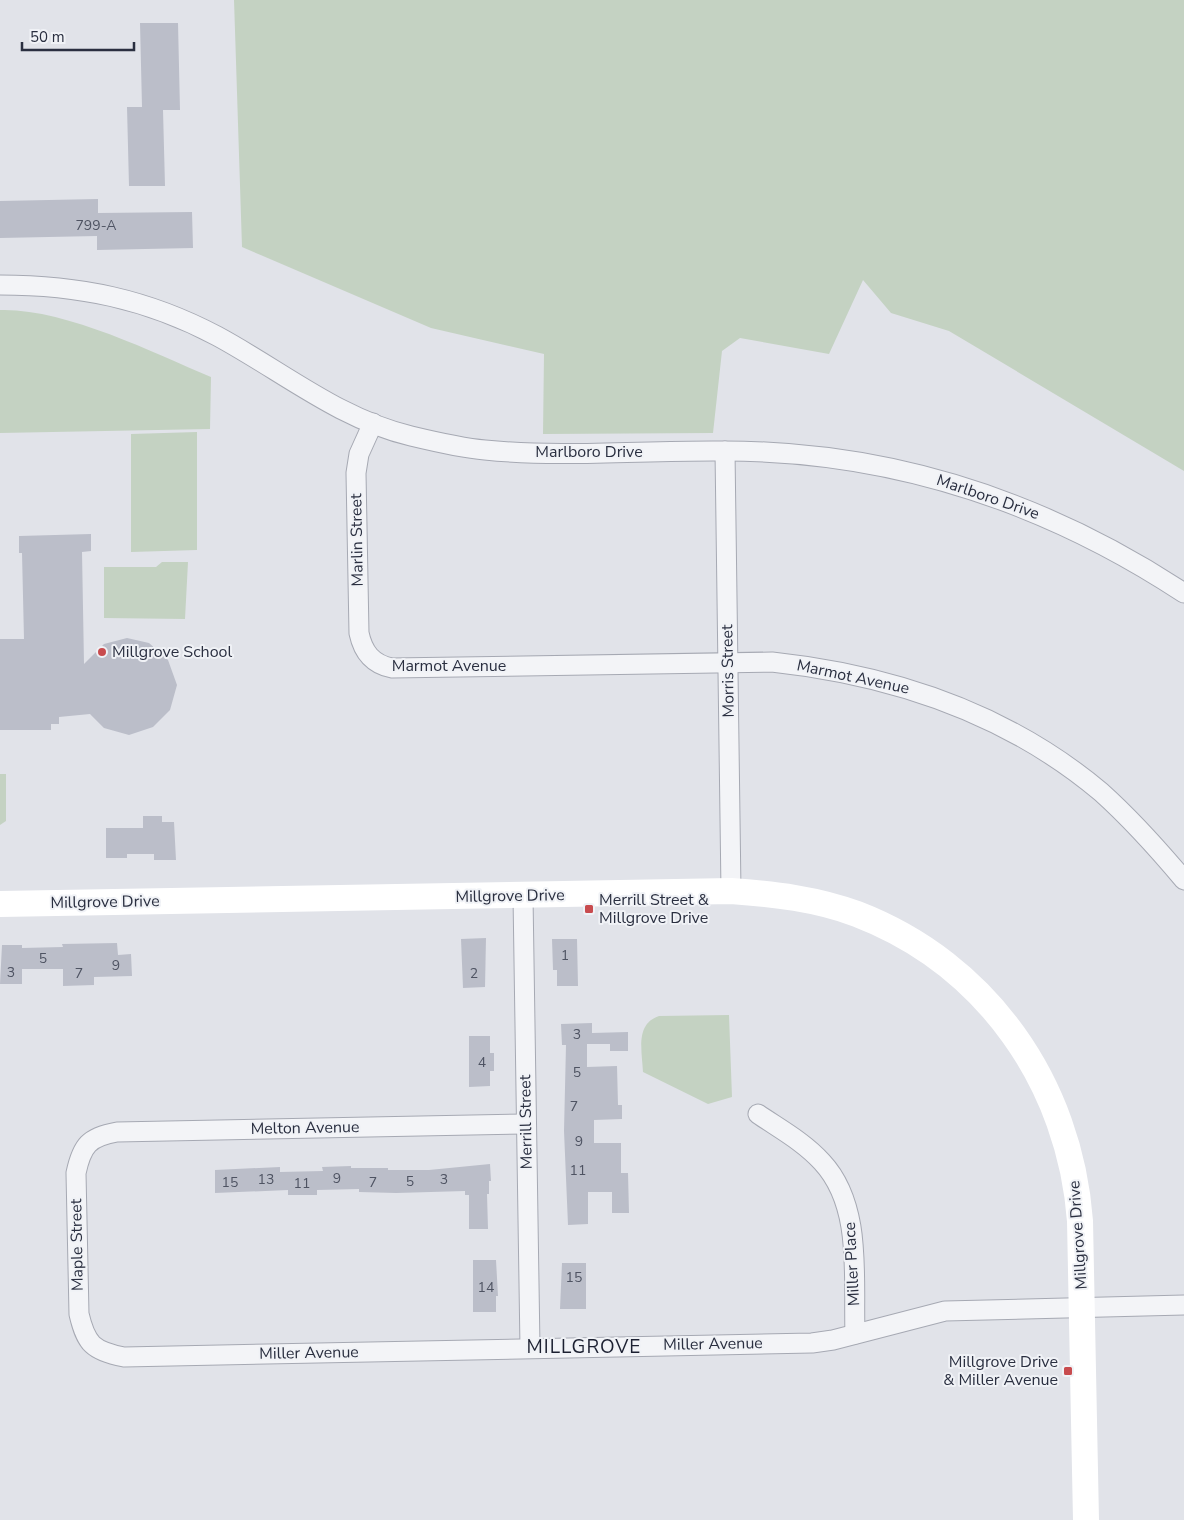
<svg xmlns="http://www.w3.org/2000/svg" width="1184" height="1520" viewBox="0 0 1184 1520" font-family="'Nunito Sans',sans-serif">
<rect width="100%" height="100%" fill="#e1e3e9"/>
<g fill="#c4d2c2">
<path d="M 234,0 L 1184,0 L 1184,471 L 949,331 L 891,313 L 863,280 L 829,354 L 740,338 L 722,351 L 713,433 L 543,434 L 544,354 L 431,328 L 242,247 Z"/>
<path d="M 0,310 C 64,308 152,352 211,377 L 210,429 L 0,433 Z"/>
<path d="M 197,432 L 197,550 L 131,552 L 131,434 Z"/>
<path d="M 162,562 L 188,562 L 185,619 L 104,618 L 104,567 L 156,567 Z"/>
<path d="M 0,774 L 6,774 L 6,821 L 0,825 Z"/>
<path d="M 729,1015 L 732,1097 L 708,1104 L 643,1072 C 642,1051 635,1024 659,1016 Z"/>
</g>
<g fill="#bbbec9">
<path d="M 140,23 L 178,23 L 180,110 L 163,110 L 165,186 L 129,186 L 127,107 L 142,107 Z"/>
<path d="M 98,199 L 98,213 L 192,212 L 193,248 L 97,250 L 97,236 L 0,238 L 0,201 Z"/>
<path d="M 91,534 L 91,551 L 82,552 L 84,664 L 104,644 L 127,638 L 149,643 L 168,660 L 177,685 L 170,710 L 153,727 L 129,735 L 104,728 L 90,714 L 59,717 L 59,724 L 51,724 L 51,730 L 0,730 L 0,639 L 24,639 L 22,553 L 19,553 L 19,536 Z"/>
<path d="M 143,816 L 162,816 L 162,822 L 174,822 L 176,860 L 154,860 L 154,854 L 127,854 L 127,858 L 106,858 L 106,828 L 143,828 Z"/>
<path d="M 486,938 L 485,987 L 463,988 L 461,939 Z"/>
<path d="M 552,939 L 577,939 L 578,986 L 557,986 L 557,970 L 553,970 Z"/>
<path d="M 117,943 L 118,955 L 131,954 L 132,976 L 94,977 L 94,985 L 63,986 L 63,969 L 22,969 L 22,984 L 0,984 L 2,945 L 22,945 L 22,948 L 63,947 L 62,944 Z"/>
<path d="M 592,1023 L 592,1033 L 628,1032 L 628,1051 L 610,1051 L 610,1044 L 587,1044 L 587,1067 L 617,1066 L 618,1105 L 622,1105 L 622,1119 L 594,1120 L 594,1143 L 621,1143 L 621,1173 L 628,1173 L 629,1213 L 612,1213 L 612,1192 L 588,1192 L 588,1224 L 568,1225 L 564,1131 L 566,1045 L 562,1045 L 561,1024 Z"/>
<path d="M 469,1036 L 490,1036 L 490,1053 L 494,1053 L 494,1071 L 490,1071 L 490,1086 L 469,1087 Z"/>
<path d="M 490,1164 L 491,1181 L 489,1181 L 489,1194 L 487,1194 L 488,1229 L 469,1229 L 469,1195 L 465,1195 L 465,1191 L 396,1193 L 359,1192 L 359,1189 L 317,1190 L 317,1195 L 288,1195 L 288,1190 L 215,1193 L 215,1170 L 280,1167 L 280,1172 L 323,1171 L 322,1167 L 351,1166 L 351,1168 L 388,1168 L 388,1170 L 429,1170 Z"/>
<path d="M 473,1260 L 496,1260 L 498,1296 L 496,1296 L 496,1312 L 473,1312 Z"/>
<path d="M 562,1263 L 586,1263 L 586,1309 L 560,1309 Z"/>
</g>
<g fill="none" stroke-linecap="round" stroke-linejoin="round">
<g stroke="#a6a9b3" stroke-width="21">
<g id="street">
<path d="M 0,285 C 79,285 147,299 217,336 C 282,371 339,419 411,436 C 436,442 461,448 485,450 C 564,458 645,450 724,451 C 892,451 1044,501 1184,593"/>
<path d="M 373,423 L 359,454 L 356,473 L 359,633 C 363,652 372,664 392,668 L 772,662 C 892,675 1007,713 1101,792 C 1131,819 1158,849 1184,880"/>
<path d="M 725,451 L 731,891"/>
<path d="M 523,896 L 530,1348"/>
<path d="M 758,1114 C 780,1129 804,1142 822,1162 C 863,1206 853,1278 855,1334"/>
<path d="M 526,1124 L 117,1132 C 89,1137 82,1145 76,1173 L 79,1314 C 86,1344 93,1351 124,1357 L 812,1343 L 833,1340 L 945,1311 L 1184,1305"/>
</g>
</g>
<use href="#street" stroke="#f3f4f7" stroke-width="19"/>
<path stroke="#fff" stroke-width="26" d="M 0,904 L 731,891 C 774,894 817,899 857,914 C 987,964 1070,1084 1080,1221 L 1086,1520"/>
</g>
<g fill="#c84b4e" stroke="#f0f2f6" stroke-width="2">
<circle cx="102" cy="652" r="5"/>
<rect x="584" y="904" width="10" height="10" rx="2.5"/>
<rect x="1063" y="1366" width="10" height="10" rx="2.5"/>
</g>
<g text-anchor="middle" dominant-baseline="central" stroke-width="4" stroke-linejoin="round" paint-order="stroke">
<g font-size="14" fill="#4e5362">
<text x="96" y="225">799-A</text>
<text x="565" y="955">1</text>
<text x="43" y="958">5</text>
<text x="116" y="965">9</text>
<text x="11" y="972">3</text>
<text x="79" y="973">7</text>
<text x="474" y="973">2</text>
<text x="577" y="1034">3</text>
<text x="482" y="1062">4</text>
<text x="577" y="1072">5</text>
<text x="574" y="1106">7</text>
<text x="579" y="1141">9</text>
<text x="578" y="1170">11</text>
<text x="337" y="1178">9</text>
<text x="266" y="1179">13</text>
<text x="444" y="1179">3</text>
<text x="410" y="1181">5</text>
<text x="230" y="1182">15</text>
<text x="373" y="1182">7</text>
<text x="302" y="1183">11</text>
<text x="574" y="1277">15</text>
<text x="486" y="1287">14</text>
</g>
<g font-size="16" fill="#2a2f40" stroke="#f0f2f6">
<text x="589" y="452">Marlboro Drive</text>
<text transform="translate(988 497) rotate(19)">Marlboro Drive</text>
<text transform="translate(357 540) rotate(-91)">Marlin Street</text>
<text x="449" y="666">Marmot Avenue</text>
<text transform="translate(728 671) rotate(-91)">Morris Street</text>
<text transform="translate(853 677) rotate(12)">Marmot Avenue</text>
<text transform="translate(510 896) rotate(-1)">Millgrove Drive</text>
<text transform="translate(105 902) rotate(-1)">Millgrove Drive</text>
<text transform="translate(526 1122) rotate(-91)">Merrill Street</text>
<text transform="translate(305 1128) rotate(-1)">Melton Avenue</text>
<text transform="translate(1078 1235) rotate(-94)">Millgrove Drive</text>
<text transform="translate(77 1245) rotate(-91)">Maple Street</text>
<text transform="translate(852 1264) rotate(-93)">Miller Place</text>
<text transform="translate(713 1344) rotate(-1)">Miller Avenue</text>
<text transform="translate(309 1353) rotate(-1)">Miller Avenue</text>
</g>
<g font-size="16" fill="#2a2f40" stroke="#f0f2f6" text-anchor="start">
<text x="112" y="652">Millgrove School</text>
<text x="599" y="900">Merrill Street &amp;<tspan x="599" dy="18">Millgrove Drive</tspan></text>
<text x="1058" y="1362" text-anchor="end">Millgrove Drive<tspan x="1058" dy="18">&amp; Miller Avenue</tspan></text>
</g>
<g font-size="19" letter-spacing="1" fill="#1c2031" stroke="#f0f2f6">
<text x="584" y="1347">MILLGROVE</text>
</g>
</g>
<path d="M22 42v8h112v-8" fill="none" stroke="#2a2f40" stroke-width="2.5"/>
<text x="30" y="42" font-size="15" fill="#2a2f40" stroke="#f0f2f6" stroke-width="4" paint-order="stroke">50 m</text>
</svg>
